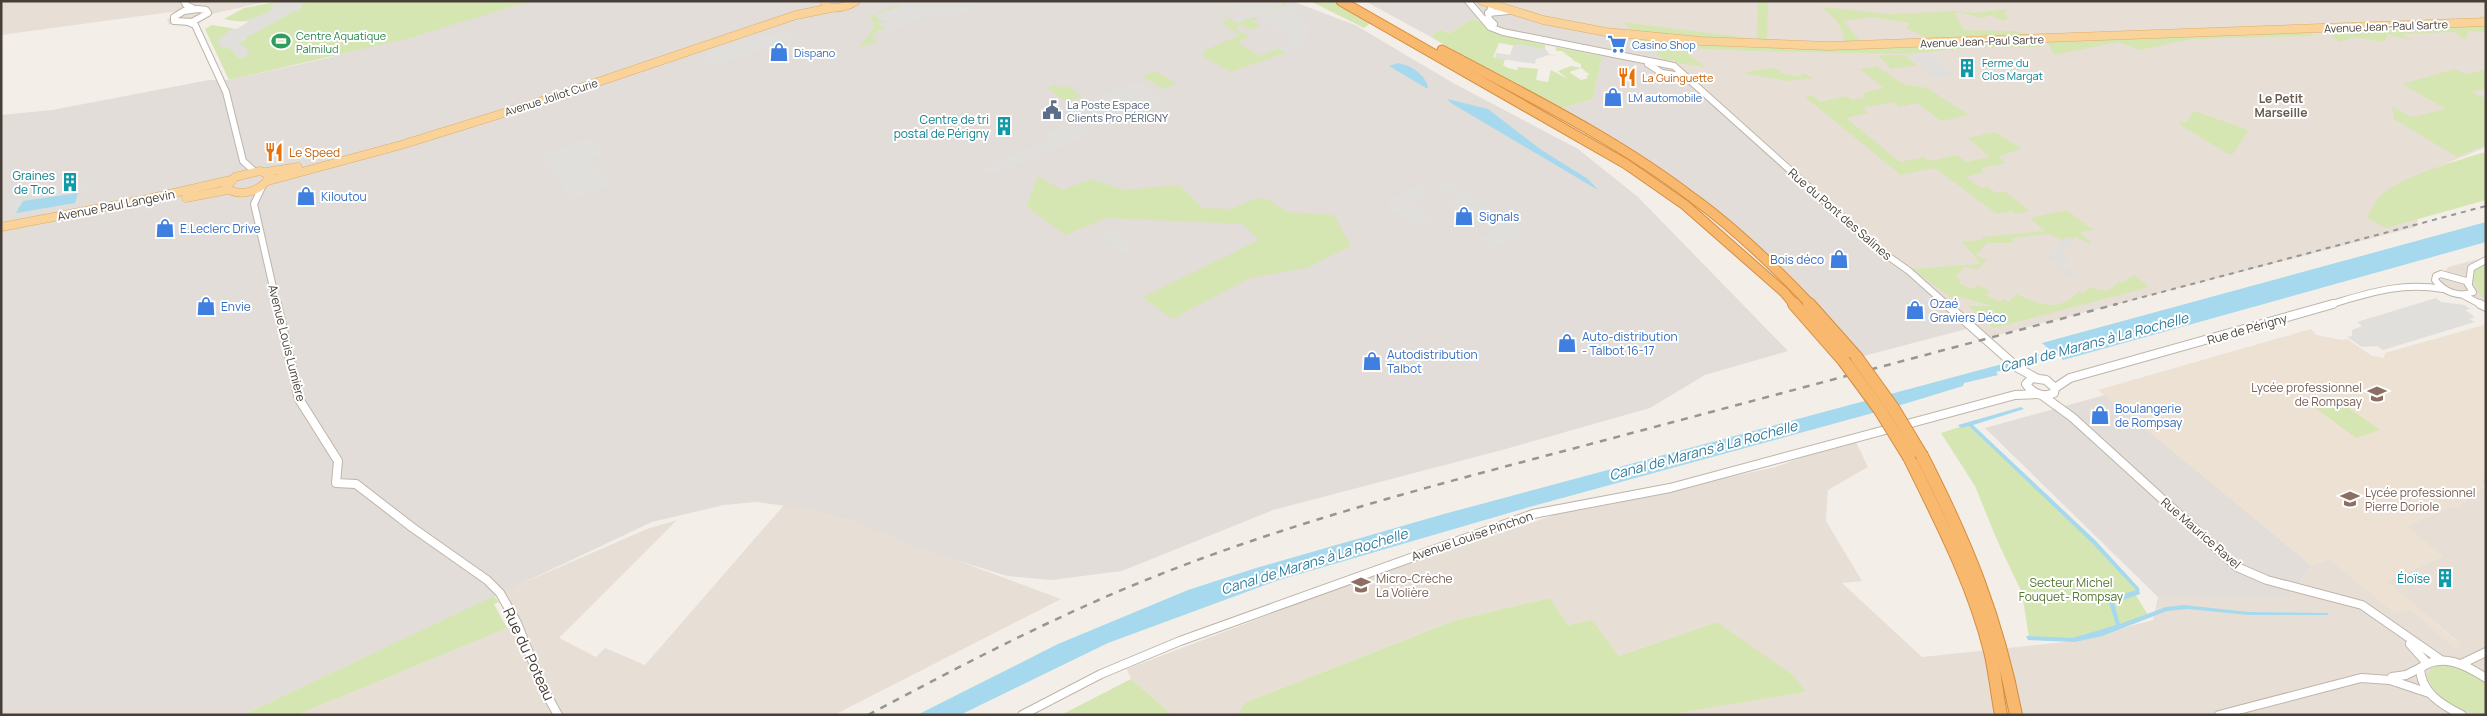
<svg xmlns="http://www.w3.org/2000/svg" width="2487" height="716" viewBox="0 0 2487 716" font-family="Manrope,sans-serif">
<rect width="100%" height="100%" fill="#f3eee8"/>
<g fill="#e7dfd6">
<path d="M 1,1 L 269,1 L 212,14 L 188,26 L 169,24 L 167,20 L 178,11 L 1,35 Z"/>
<path d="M 1492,1 L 2486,1 L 2486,147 L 2438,167 L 2415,227 L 1986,338 L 1690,77 L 1666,61 L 1638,38 L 1606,34 Z"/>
<path d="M 2486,257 L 2486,312 L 2439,283 L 2448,267 Z"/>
<path d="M 1854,438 L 1868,467 L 1828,490 L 1826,521 L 1862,581 L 1842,583 L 1922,657 L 2075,641 L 2153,620 L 2158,597 L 2289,597 L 2311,565 L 2330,559 L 2395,613 L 2410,609 L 2462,645 L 2386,581 L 2442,557 L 2406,526 L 2452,506 L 2455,508 L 2485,486 L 2480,481 L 2486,476 L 2486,715 L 1667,715 L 1806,692 L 1717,622 L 1619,656 L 1592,620 L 1568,625 L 1550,598 L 1456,620 L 1246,702 L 1237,715 L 1172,715 L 1131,679 L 1127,669 L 1341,587 L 1554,515 L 1776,467 Z"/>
<path d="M 784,505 L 809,509 L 856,523 L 1061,599 L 834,715 L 297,715 L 511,626 L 500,593 L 647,529 L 677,520 L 559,638 L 596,657 L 605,648 L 645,665 Z"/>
</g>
<g fill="#e2ddd9">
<path d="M 531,1 L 1292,1 L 1355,25 L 1455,84 L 1578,149 L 1638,197 L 1788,351 L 1705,375 L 1650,408 L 1502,450 L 1273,510 L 1122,571 L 1051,580 L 1007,576 L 933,553 L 856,523 L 809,509 L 756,502 L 724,505 L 652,522 L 243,715 L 1,715 L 1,115 L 52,110 L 209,80 L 229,80 L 328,58 Z"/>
<path d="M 1365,1 L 1492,1 L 1490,7 L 1638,38 L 1666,61 L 1678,65 L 1681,72 L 1690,77 L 1974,327 L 1860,357 L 1720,215 L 1557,110 L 1593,99 L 1602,56 L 1508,36 L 1475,19 L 1470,20 L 1450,33 L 1439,29 L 1431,37 Z"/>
<path d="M 2105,395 L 2311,565 L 2289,597 L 2158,597 L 1985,428 Z"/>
</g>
<path fill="#ece1d2" d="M 2486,320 L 2486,476 L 2480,481 L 2485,486 L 2455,508 L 2452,506 L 2406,526 L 2442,557 L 2387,581 L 2462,646 L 2454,648 L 2410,609 L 2395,613 L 2330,559 L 2311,565 L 2098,390 L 2311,329 L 2316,335 L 2341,340 L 2347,339 L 2372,356 L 2384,358 L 2385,353 L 2484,325 Z"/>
<g fill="#d5e6b2" fill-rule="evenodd">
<path d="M 305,1 L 531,1 L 406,39 L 229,80 L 205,29 L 212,25 L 237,29 L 217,43 L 220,42 L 220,46 L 232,49 L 239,58 L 247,52 L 238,45 L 250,34 L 294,11 L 298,11 Z"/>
<path d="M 1285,1 L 1286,5 L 1252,21 L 1260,26 L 1250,30 L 1241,25 L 1235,28 L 1249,37 L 1237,42 L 1260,56 L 1279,48 L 1286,53 L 1230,72 L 1203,56 L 1203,51 L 1240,35 L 1222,23 L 1229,20 L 1216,12 L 1238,23 L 1260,15 L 1258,13 L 1266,9 L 1268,11 L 1282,5 L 1280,3 Z"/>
<path d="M 1310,1 L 1341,1 L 1374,20 L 1364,28 Z"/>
<path d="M 1758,1 L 1768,1 L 1767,42 L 1757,42 Z"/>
<path d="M 275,2 L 278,3 C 263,23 245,24 224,19 L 244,8 Z"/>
<path d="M 894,6 L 901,6 L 875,15 L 882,21 L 889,20 L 879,24 L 885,29 L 877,33 L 879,34 L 874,33 L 872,37 L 874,38 L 870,39 L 879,41 L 859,48 L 875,26 L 870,16 Z"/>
<path d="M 1821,7 L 1890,14 L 1958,11 L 1975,13 L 2007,9 L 2007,11 L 2005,12 L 2008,18 L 2004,21 L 1997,19 L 1993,15 L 1981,18 L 1959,12 L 1955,15 L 1964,30 L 2014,31 L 2039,36 L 2308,31 L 2313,36 L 2192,39 L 2140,50 L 2118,42 L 2054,55 L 2048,42 L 2040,43 L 2040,47 L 1966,48 L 1908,54 L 1750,51 L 1690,48 L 1689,55 L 1705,67 L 1677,63 L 1675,60 L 1664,60 L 1622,22 L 1749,38 L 1748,44 L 1845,45 C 1842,24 1837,20 1821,7 ZM 1871,17 L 1910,23 L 1906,29 L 1916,32 L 1930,42 L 1864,45 L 1843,21 Z"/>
<path d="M 2486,16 L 2486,32 L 2469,31 L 2465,40 L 2454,32 L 2402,34 L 2413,41 L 2388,34 L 2384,42 L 2355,37 L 2340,42 L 2329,34 L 2370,32 L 2364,27 L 2485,22 L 2480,17 Z"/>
<path d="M 1475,19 L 1508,36 L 1545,45 L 1545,48 L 1536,49 L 1499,43 L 1493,57 L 1505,59 L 1503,65 L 1508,68 L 1517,70 L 1518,67 L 1538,69 L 1536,80 L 1548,82 L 1551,70 L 1568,79 L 1558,71 L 1571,66 L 1581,68 L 1569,72 L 1581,80 L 1588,78 L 1586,76 L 1590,75 L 1581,68 L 1581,64 L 1572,60 L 1574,60 L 1562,51 L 1556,51 L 1556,47 L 1602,56 L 1593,99 L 1557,110 L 1431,37 L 1439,29 L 1450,33 L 1470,20 Z"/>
<path d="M 1878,55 L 1904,55 L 1917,65 L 1891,69 Z"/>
<path d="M 1876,66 L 1903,84 L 1927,88 L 1969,115 L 1941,121 L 1917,103 L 1899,107 L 1894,102 L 1863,108 L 1868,113 L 1846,118 L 1900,162 L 1924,157 L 1929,161 L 1957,155 L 1966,162 L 1990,157 L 1968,138 L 1995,132 L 2022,149 L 1999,156 L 2005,163 L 1981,168 L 1984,172 L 1966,177 L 1981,188 L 1988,187 L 1996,193 L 2004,191 L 2030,211 L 2016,214 L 2012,211 L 1997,214 L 1935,168 L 1901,175 L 1805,97 L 1812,95 L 1820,102 L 1847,96 L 1852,100 L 1866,97 L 1862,93 L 1884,88 L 1860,69 Z"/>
<path d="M 1770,68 L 1780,70 L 1780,73 L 1801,77 L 1801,73 L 1814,78 L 1789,81 L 1742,73 Z"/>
<path d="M 2455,69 L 2465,74 L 2486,70 L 2486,88 L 2472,92 L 2486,99 L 2486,145 L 2457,157 L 2394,119 L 2392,107 L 2412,117 L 2446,109 L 2402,84 Z"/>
<path d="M 1156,71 L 1176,84 L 1163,89 L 1142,76 Z"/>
<path d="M 1056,85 L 1061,88 L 1067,86 L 1082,96 C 1063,104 1063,100 1048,88 Z"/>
<path d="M 2194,111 L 2249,130 L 2233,154 L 2228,154 L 2179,124 L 2179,121 L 2186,123 Z"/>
<path d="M 2486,152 L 2486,200 L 2386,228 L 2367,218 C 2371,211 2375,200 2381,195 C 2402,176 2458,160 2486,152 Z"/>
<path d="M 1038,176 L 1062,190 L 1091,179 L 1124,190 L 1179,185 L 1203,208 L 1231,209 L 1257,198 L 1269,200 L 1287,212 L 1334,215 L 1351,246 L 1306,268 L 1250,278 L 1172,319 L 1143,297 L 1259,240 L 1242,224 L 1107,218 L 1065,235 L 1032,211 L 1027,205 Z"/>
<path d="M 209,189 L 212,191 L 1,232 L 1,230 Z"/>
<path d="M 2067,210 L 2093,230 L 2079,232 L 2091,242 L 2090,244 L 2075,236 L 2073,240 L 2066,237 L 2063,240 L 2049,234 L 2011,238 L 2014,243 L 1987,243 L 1976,255 L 1987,260 L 1978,269 L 1964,267 L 1955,277 L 1961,280 L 1958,283 L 1972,289 L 1977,285 L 1990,290 L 1986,295 L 2000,302 L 2003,299 L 2009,302 L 2016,294 C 2040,305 2059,313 2079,291 L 2083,293 L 2090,287 C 2103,292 2110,293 2119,281 L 2122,283 L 2134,275 L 2149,287 L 1994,328 L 1968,306 L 1992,306 L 1960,297 L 1952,298 L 1911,269 L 1981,264 L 1962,242 L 1981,240 L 1982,237 L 2045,231 L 2030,218 Z"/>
<path d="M 2486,266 L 2486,300 C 2481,296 2481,295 2478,290 C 2472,277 2465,272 2486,266 Z"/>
<path d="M 2333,397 L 2380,430 L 2356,438 L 2310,404 Z"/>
<path d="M 1969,424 L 2095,543 L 2136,588 L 2135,594 L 2148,615 L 2102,636 L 2086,636 L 2074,640 L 2029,638 L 2022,593 L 1997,540 L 1975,486 L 1941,433 Z"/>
<path d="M 494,596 L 499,602 L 494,604 L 507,628 L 297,715 L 243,715 Z"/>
<path d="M 1550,598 L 1568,625 L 1592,620 L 1619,656 L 1717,622 L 1794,676 L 1806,692 L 1667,715 L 1237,715 L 1246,702 L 1456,620 Z"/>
<path d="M 2442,665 L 2463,669 L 2486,683 L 2486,714 C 2462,714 2435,700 2427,676 C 2430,668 2434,666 2442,665 Z"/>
<path d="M 1131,679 L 1172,715 L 1061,715 Z"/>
</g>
<g fill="#e1dfdc">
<path d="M 282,1 L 305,1 L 298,11 L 294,11 L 244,39 L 239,45 L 243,45 L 250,54 L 240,59 L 232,49 L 220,47 L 220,43 L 216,43 L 231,29 L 235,30 L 248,22 L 246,21 L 269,12 L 274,3 Z"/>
<path d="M 888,1 L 980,1 L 984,5 L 950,17 L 943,12 L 879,34 L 876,32 L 885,29 L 878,24 L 889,20 L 882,21 L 874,15 L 904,5 Z"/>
<path d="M 1231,1 L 1281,1 L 1284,3 L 1256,16 L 1288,4 L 1308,22 L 1309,34 L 1304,43 L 1286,53 L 1279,48 L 1295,41 L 1259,20 L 1255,16 L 1238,23 L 1233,20 L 1247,13 L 1234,6 L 1236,5 Z"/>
<path d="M 790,33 L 797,38 L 711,66 L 705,61 L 706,56 L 710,52 L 760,36 Z"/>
<path d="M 1516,44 L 1536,47 L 1536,49 L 1545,48 L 1549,54 L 1558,56 L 1549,55 L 1536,59 L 1535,64 L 1495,58 L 1496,53 L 1510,55 L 1513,46 Z"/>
<path d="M 1932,54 L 1955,74 L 1954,76 L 1932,78 L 1910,55 Z"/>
<path d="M 1136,81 L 1153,93 L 1093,118 L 1076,106 Z"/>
<path d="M 1157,93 L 1162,99 L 1161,103 L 1110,125 L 1103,126 L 1092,120 Z"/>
<path d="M 1080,120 L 1091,134 L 998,173 L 986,173 L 981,169 L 1053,139 L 1047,134 Z"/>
<path d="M 589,138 L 604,154 L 589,160 L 611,185 L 572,199 L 539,156 Z"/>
<path d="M 90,181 L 89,190 L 23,201 L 16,213 L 1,215 L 1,195 Z"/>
<path d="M 1447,182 L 1525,230 L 1521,232 L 1525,235 L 1494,248 L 1488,244 L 1479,239 L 1495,230 L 1458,208 L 1454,210 L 1447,205 L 1458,199 L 1441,188 L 1410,204 L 1434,220 L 1420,227 L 1387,206 L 1391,204 L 1387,202 L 1420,185 L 1429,191 Z"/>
<path d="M 1111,232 L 1131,248 L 1123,254 L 1103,238 Z"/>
<path d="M 2066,237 L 2073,240 L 2061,254 L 2069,258 L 2063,266 L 2076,271 L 2070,278 L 2056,272 L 2062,265 L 2047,258 Z"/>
<path d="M 2436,298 L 2441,302 L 2465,305 L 2470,309 L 2465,310 L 2475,317 L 2469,319 L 2475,322 L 2383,350 L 2377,346 L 2362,347 L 2347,337 L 2352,336 L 2352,330 L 2362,326 L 2357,322 Z"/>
</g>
<g fill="#a6d9ed">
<path d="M 1399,63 C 1411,66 1427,75 1428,89 L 1389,66 Z"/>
<path d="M 1447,99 L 1488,109 L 1540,149 L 1588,179 L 1598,190 L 1451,103 Z"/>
<path d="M 78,193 L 75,203 L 16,213 L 23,201 Z"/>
<path d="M 2486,222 L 2486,242 L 2063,360 L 2057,355 L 1996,372 L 1998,375 L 1964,383 L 1963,386 L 1891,408 L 1533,506 L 1279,580 L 1108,643 L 960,715 L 917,715 L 1058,644 L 1188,590 L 1256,568 L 1444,514 L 2051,351 L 2042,343 Z"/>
<path d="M 2021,407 L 2024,409 L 1973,425 L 2095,540 L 2139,588 L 2140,594 L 2114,603 L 2120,624 L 2166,607 L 2184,605 L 2249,612 L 2327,613 L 2329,615 L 2248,615 L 2188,609 L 2167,611 L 2102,636 L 2075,642 L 2028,640 L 2026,636 L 2073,638 L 2116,625 L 2108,599 L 2136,590 L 2092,543 L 1969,426 L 1961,428 L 1958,425 Z"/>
</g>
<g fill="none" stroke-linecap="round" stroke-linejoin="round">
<g stroke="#beb5aa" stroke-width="8">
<g id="minor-far1">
<path d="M 184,1 L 186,5 L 194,9"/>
<path d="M 1468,1 L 1490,27 L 1503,32 L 1674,66 L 1878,249 L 1909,271 L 1947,305"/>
<path d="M 1492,5 L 1488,18 L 1494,24"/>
<path d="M 198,9 L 206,10 L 208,13 L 192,22 L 174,21 L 174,17 L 184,11 Z"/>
<path d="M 1488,13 L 1508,11"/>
<path d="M 188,22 L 195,25 L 226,92 L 243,161 L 254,171"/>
<path d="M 1648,64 L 1662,73 L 1681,76"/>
<path d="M 262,187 L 254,204 L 277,305"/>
<path d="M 2441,274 L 2466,281 L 2473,292 C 2459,298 2444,292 2435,280 L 2436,276 Z"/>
<path d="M 2469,283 L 2471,268 L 2486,260"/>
<path d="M 2463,295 L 2482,305"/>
<path d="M 2328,305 C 2370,293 2399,282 2443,289"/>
</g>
</g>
<g stroke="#beb5aa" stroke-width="10">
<g id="minor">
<path d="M 277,304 L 299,399 L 338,461 L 336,483 L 356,484 L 413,528 L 487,580 L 500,593 L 517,623 L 544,690 L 558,715"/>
<path d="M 1946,304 L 2018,368 L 2036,378"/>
<path d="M 2480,304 L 2486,307"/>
<path d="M 2032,378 L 2046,380 L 2055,388 L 2054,393 C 2043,398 2033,394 2026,384 Z"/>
<path d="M 2055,388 L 2070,378 L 2333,304"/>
<path d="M 2043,396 L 2072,417 L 2237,567 L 2267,580 L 2362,605 L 2441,660"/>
<path d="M 2410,644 L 2426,662"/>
<path d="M 2461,664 L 2486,652"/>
<path d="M 2392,677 L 2406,675 L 2420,668"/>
<path d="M 1022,715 L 1101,674 L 1180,641 L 1533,514 L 1670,488 L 2015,395 L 2038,394"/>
<path d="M 2219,715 L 2361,678 L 2390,680 L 2429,693"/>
<path d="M 2462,715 C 2442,705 2421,693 2420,668 C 2442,652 2466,665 2486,678"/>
</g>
</g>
<g stroke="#dfad6a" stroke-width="9">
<g id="major">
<path d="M 824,1 L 828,7 C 839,9 847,7 856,1"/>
<path d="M 1482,1 L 1543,20 L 1606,32 L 1701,41 L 1829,46 L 2486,22"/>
<path d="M 260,171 L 270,175 C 263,191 241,198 226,188 L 235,177 Z"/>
<path d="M 266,172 L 298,167"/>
<path d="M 268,181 L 401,145 L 533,104 L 796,15 L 831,8"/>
<path d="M 186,198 L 227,190"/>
<path d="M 1,227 L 143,200 L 231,180"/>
</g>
</g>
<g stroke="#d78c3d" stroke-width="11">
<g id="highway-far1">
<path d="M 1341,1 L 1626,164 L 1685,205 L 1784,292 L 1795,305"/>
<path d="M 1442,50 C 1528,96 1616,139 1693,198 C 1736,229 1774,266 1811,305"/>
</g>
</g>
<g stroke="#d78c3d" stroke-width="14">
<g id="highway">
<path d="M 1794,304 L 1844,361"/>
<path d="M 1809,304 L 1857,358"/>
<path d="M 1922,456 C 1967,544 1997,617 2016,715"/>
<path d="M 1909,457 C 1940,520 1973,583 1990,651 C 1995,672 1997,694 2001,715"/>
</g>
</g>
<use href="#minor-far1" stroke="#fff" stroke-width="6"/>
<use href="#minor" stroke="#fff" stroke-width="8"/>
<use href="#major" stroke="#fad39a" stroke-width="8"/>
<use href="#highway-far1" stroke="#f8b96e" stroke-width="9"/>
<use href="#highway" stroke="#f8b96e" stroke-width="12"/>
<path stroke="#969696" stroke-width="2" stroke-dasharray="5 5" stroke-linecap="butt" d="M 2113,305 L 2486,206"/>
<path stroke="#969696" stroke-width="2.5" stroke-dasharray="7 7" stroke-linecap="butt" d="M 868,715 C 964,664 1059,614 1161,574 C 1303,518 1451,481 1598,442 C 1771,396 1944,350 2117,304"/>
<g stroke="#d78c3d" stroke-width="14" stroke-linecap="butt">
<g id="highway-bridge">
<path d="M 1857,358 L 1893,408 L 1922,456"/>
<path d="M 1844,361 L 1880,410 L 1909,457"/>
</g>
</g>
<use href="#highway-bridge" stroke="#f8b96e" stroke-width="12"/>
</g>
<defs>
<g id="stadium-bare" transform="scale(1.5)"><path d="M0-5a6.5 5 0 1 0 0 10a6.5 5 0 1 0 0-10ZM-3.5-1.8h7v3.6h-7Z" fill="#2e9e5b" stroke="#fff" stroke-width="2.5" paint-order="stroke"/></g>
<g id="supermarket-bare" transform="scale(1.5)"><path d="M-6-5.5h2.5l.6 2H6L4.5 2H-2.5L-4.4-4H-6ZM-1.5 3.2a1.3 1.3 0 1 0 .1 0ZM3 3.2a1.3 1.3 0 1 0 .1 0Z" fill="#3f7fe0" stroke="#fff" stroke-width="2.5" paint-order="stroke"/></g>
<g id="shop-bare" transform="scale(1.5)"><path d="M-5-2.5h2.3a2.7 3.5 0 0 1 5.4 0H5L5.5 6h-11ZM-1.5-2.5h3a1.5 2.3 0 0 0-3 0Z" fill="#3f7fe0" stroke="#fff" stroke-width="2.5" paint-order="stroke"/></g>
<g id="building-bare" transform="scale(1.5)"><path d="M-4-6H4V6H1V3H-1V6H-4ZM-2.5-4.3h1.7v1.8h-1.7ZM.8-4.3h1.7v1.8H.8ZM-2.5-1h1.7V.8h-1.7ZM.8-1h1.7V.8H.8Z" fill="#0f9aa8" stroke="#fff" stroke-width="2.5" paint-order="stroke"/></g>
<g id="restaurant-bare" transform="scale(1.5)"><path d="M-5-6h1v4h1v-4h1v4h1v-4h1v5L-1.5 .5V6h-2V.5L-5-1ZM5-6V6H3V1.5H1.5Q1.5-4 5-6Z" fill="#e8710a" stroke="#fff" stroke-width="2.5" paint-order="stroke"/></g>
<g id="civic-bare" transform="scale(1.5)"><path d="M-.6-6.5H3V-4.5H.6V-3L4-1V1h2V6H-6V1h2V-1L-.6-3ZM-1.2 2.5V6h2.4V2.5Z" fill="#5c6f8a" stroke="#fff" stroke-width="2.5" paint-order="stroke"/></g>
<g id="school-bare" transform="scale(1.5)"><path d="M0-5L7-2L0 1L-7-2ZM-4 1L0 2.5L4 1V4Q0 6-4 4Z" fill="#8d6e63" stroke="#fff" stroke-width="2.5" paint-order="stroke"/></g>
</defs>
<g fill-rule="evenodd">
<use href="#stadium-bare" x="281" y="41"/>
<use href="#supermarket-bare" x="1617" y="44"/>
<use href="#shop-bare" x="779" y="52"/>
<use href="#building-bare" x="1967" y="68"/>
<use href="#restaurant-bare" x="1627" y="77"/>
<use href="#shop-bare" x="1613" y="97"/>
<use href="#civic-bare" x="1052" y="110"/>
<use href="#building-bare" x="1004" y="126"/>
<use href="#restaurant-bare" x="274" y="152"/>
<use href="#building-bare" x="70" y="182"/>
<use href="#shop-bare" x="306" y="196"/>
<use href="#shop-bare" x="1464" y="216"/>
<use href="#shop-bare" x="165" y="228"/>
<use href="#shop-bare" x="1839" y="259"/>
<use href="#shop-bare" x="206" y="306"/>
<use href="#shop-bare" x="1915" y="310"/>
<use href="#shop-bare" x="1567" y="343"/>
<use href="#shop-bare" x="1372" y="361"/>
<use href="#school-bare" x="2377" y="394"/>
<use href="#shop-bare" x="2100" y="415"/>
<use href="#school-bare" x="2350" y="499"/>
<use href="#building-bare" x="2445" y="578"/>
<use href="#school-bare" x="1361" y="585"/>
</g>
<g text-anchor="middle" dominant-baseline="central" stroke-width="4" stroke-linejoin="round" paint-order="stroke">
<g font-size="11" fill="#463e37" stroke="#fff">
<text transform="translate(2386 26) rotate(-2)">Avenue Jean-Paul Sartre</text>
<text transform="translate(1982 41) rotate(-2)">Avenue Jean-Paul Sartre</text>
<text transform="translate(551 97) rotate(-18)">Avenue Joliot Curie</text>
</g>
<g font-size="11" fill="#27864d" stroke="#fff" text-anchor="start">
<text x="296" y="35">Centre Aquatique<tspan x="296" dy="13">Palmilud</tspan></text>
</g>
<g font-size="11" fill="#366cbe" stroke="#fff" text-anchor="start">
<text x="1632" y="44">Casino Shop</text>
<text x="794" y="52">Dispano</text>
<text x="1628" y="97">LM automobile</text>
</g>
<g font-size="11" fill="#0d838f" stroke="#fff" text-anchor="start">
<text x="1982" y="62">Ferme du<tspan x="1982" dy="13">Clos Margat</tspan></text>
</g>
<g font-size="11" fill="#c56008" stroke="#fff" text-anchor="start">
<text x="1642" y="77">La Guinguette</text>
</g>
<g font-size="11" fill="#4e5e75" stroke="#fff" text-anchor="start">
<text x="1067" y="104">La Poste Espace<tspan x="1067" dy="13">Clients Pro PÉRIGNY</tspan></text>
</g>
<g font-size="12" font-weight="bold" fill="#685b4e" stroke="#fff">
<text x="2281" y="98">Le Petit<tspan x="2281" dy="14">Marseille</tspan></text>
</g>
<g font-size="12" fill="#0d838f" stroke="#fff" text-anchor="end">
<text x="989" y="119">Centre de tri<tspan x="989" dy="14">postal de Périgny</tspan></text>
<text x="55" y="175">Graines<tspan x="55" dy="14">de Troc</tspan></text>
<text x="2430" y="578">Éloïse</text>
</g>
<g font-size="12" fill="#c56008" stroke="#fff" text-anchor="start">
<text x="289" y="152">Le Speed</text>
</g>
<g font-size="12" fill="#366cbe" stroke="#fff" text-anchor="start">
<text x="321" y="196">Kiloutou</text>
<text x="1479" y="216">Signals</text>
<text x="180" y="228">E.Leclerc Drive</text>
<text x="1824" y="259" text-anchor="end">Bois déco</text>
<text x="1930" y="303">Ozaé<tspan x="1930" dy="14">Graviers Déco</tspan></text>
<text x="221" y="306">Envie</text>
<text x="1582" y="336">Auto-distribution<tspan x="1582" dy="14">- Talbot 16-17</tspan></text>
<text x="1387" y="354">Autodistribution<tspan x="1387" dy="14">Talbot</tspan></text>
<text x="2115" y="408">Boulangerie<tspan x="2115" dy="14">de Rompsay</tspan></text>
</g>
<g font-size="12" fill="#463e37" stroke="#fff">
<text transform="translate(116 205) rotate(-11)">Avenue Paul Langevin</text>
<text transform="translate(1840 214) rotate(41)">Rue du Pont des Salines</text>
<text transform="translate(2247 329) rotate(-16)">Rue de Périgny</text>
<text transform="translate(287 343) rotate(76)">Avenue Louis Lumière</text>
<text transform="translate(2201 533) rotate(41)">Rue Maurice Ravel</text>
<text transform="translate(1472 536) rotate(-19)">Avenue Louise Pinchon</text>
</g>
<g font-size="12" fill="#785e54" stroke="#fff" text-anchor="start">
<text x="2362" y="387" text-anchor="end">Lycée professionnel<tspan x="2362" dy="14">de Rompsay</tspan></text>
<text x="2365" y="492">Lycée professionnel<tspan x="2365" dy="14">Pierre Doriole</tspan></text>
<text x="1376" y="578">Micro-Crèche<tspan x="1376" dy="14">La Volière</tspan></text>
</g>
<g font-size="12" fill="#51762c" stroke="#fff">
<text x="2071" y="582">Secteur Michel<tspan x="2071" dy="14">Fouquet- Rompsay</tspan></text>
</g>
<g font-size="14" font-style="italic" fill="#307d9e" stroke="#fff">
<text transform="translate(2094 342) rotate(-15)">Canal de Marans à La Rochelle</text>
<text transform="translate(1703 450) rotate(-15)">Canal de Marans à La Rochelle</text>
<text transform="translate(1314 561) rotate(-17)">Canal de Marans à La Rochelle</text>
</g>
<g font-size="15" fill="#463e37" stroke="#fff">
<text transform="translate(529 654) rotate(65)">Rue du Poteau</text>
</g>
</g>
<rect width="2487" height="716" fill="none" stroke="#463e37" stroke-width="5"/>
</svg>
